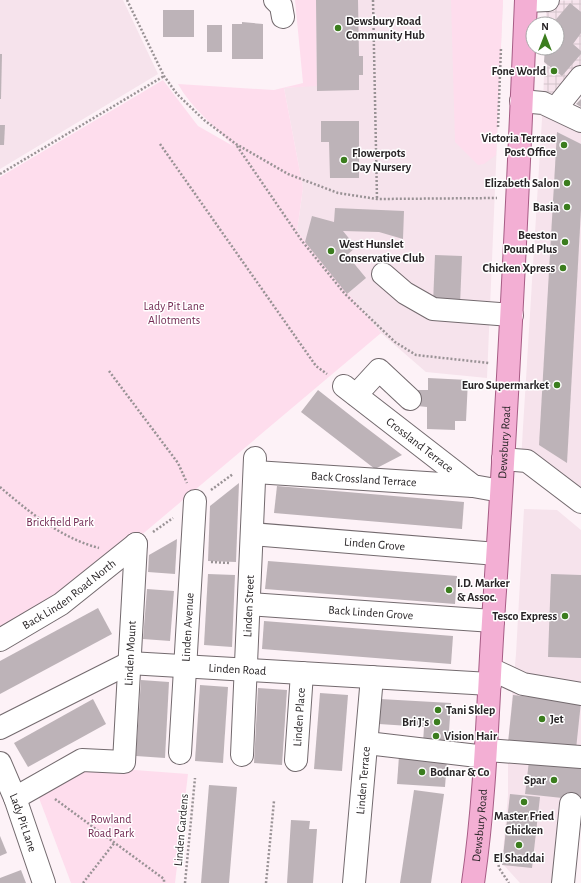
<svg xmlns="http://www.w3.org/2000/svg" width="581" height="883" viewBox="0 0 581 883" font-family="'Alegreya Sans',sans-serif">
<defs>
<pattern id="industrial-grid" width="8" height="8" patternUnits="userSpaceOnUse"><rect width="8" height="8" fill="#f6e3ec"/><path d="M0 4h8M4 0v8" fill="none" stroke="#d3c3ca"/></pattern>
</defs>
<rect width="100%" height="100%" fill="#fdf2f7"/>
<g fill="#f6e3ec">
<path d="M 0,0 L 123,0 L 158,74 L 0,169 Z"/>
<path d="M 316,0 L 503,0 L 487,378 L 426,372 L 381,333 L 297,231 L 303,188 L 284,88 L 317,85 Z"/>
<path d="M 543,103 L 581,121 L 581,502 L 521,460 Z"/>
<path d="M 524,509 L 557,510 L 581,530 L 581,801 L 556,883 L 520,883 L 502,863 L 508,795 L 508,743 L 516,654 Z"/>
</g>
<path fill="url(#industrial-grid)" d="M 581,0 L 581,77 L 543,103 L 545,48 L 557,48 L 557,24 L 546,24 L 546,1 Z"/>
<g fill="#fedded">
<path d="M 295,0 L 316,0 L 317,86 L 284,88 L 303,188 L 297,231 L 381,333 L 145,532 L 58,599 L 0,632 L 0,177 L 163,80 L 198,126 L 233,146 C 215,126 191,108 178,84 L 274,90 L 303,83 Z"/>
<path d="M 451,0 L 503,0 L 496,155 L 484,164 L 478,165 L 455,142 Z"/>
<path d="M 81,766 L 188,774 L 175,883 L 71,883 L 36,790 Z"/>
</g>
<g fill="#bdb3b8">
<path d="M 316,0 L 358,0 L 359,56 L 363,56 L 363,75 L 359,75 L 359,90 L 317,91 Z"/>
<path d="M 570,3 L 581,12 L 581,33 L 573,44 L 581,51 L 581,54 L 562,76 L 544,62 L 545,48 L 557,48 L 557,24 L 552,24 Z"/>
<rect x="163" y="10" width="31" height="27"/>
<path d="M 242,22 L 263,24 L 263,59 L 232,59 L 232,24 L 242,24 Z"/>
<rect x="207" y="25" width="15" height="27"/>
<path d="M 0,54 L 2,54 L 1,99 L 0,99 Z"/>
<path d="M 581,99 L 581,107 L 576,104 Z"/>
<path d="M 321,121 L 359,121 L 359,178 L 330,178 L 329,142 L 321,142 Z"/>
<path d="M 0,125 L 5,125 L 4,145 L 0,145 Z"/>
<path d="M 557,132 L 581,144 L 581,210 L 567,463 L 539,445 Z"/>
<path d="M 335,208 L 404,211 L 403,239 L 379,232 L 343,231 L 356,247 L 347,255 L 366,278 L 347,294 L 305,242 L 312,216 L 334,222 Z"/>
<path d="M 435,255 L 462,256 L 460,305 L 433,304 Z"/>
<path d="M 428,378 L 468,380 L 466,421 L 455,421 L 455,430 L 427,429 L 427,407 L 417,406 L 417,390 L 428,390 Z"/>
<path d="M 318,390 L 360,423 L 402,455 L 375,469 L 301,412 Z"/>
<path d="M 239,483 L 236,562 L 208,561 L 210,506 Z"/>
<path d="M 277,486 L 464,502 L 462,529 L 274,513 Z"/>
<path d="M 177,539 L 175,574 L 148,572 L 149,555 Z"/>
<path d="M 268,561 L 457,576 L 455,604 L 265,589 Z"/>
<path d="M 208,574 L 235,575 L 232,647 L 204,645 Z"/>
<path d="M 551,574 L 581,575 L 581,658 L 548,657 Z"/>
<path d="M 147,589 L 174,591 L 170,641 L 143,639 Z"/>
<path d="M 98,608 L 112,634 L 0,694 L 0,661 Z"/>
<path d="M 264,621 L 453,636 L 451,664 L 262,649 Z"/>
<path d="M 141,680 L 169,682 L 165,758 L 136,756 Z"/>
<path d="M 200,685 L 228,687 L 223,763 L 195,761 Z"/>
<path d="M 258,688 L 287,690 L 282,765 L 254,763 Z"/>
<path d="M 320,693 L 348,695 L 342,771 L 314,769 Z"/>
<path d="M 513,695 L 581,702 L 576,749 L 508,743 Z"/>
<path d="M 93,699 L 106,724 L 28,767 L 14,743 Z"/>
<path d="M 380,699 L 451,703 L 448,745 L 423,743 L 424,727 L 379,724 Z"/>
<path d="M 399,756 L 447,760 L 445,787 L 397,784 Z"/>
<path d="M 529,761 L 581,767 L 581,800 L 525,794 Z"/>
<path d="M 209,785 L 237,787 L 229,883 L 201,883 Z"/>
<path d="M 414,790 L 444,794 L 431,883 L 400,883 Z"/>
<path d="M 510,794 L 540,797 L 532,868 L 502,865 Z"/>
<path d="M 291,820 L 310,821 L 309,829 L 317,829 L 313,883 L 287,883 Z"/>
<path d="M 0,836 L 7,853 L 0,856 Z"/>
<path d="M 21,870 L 26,883 L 0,883 L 0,878 Z"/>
</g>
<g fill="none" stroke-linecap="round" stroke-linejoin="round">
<g stroke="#736a6e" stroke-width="24">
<g id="minor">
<path d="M 275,0 L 281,6 L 283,17"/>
<path d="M 526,1 L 548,0"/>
<path d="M 521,101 L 543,103 L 581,121"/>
<path d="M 556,108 L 581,77"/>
<path d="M 383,274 L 405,293 L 433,309 L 512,315"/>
<path id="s1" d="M 344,386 L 473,486 L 501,491"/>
<path d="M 356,395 L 379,370 L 410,399"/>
<path d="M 503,459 L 527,461 L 581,502"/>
<path id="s2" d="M 255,472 L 473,486"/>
<path id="s3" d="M 252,534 L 497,554"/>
<path id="s4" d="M 249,604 L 493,621"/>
<path id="s5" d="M 0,640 L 61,604 L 136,544"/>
<path d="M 491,669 L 523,684 L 581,694"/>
<path id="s6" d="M 0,728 L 129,663 L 490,684"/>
<path d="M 367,743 L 486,757"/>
<path d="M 487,750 L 581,757"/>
<path id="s7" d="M 180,753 L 195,501"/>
<path id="s8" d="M 242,755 L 255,458"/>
<path id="s9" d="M 296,760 L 302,673"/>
<path id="s10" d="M 0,763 L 15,798 L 44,883"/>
<path id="s11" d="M 15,798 L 82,760 L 124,762 L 136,544"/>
<path id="s12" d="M 354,883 L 372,677"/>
<path d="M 563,883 L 571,804"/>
</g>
</g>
<g stroke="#a75c85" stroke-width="24">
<g id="major">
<path id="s13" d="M 473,883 C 487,786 488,688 495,591 C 508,394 518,197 526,0"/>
</g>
</g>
<g stroke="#999295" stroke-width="2.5" stroke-dasharray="2 2" stroke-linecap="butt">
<path d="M 127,0 L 164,76 L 177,94 L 204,120 L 236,144 L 288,174 L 338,193 L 377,199 L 497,198"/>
<path d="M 373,0 L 377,199"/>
<path d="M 498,127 L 501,48"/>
<path d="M 160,144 L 316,366 L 327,374"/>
<path d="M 237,146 L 302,241 L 345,294 L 395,342 L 416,355 L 489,363"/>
<path d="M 0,174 L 164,76"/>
<path d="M 109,371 L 178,463 L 187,483"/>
<path d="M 0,487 C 29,512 61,538 99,548"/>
<path d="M 211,490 L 233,474"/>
<path d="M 153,532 L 173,518"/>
<path d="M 211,562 L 230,563"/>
<path d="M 55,799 L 164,879 L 164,883"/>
<path d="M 498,861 L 499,868 L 509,883"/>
<path d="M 83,883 L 115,842"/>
<path d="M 185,883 L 195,778"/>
<path d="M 266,883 L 274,801"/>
</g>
<use href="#minor" stroke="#fff" stroke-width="22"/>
<use href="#major" stroke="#f3afd4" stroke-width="22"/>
</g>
<g fill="#3b7d1e" stroke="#fff" stroke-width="1.5">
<circle cx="338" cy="28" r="4"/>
<circle cx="554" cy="71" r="4"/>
<circle cx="564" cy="145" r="4"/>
<circle cx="344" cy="160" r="4"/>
<circle cx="567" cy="183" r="4"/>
<circle cx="567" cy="207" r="4"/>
<circle cx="565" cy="242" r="4"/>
<circle cx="331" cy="251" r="4"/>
<circle cx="563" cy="268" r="4"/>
<circle cx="557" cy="385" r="4"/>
<circle cx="449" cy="590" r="4"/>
<circle cx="565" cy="616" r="4"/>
<circle cx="438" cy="710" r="4"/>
<circle cx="542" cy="719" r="4"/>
<circle cx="437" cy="722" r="4"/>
<circle cx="436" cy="736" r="4"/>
<circle cx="422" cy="772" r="4"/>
<circle cx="554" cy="780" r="4"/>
<circle cx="524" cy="802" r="4"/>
<circle cx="519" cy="845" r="4"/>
</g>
<g text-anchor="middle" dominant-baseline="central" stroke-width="3" stroke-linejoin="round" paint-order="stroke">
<g font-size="12" font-weight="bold" fill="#292527" stroke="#fff" text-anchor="end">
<text x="346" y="21" text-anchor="start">Dewsbury Road<tspan x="346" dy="14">Community Hub</tspan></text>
<text x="546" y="71">Fone World</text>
<text x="556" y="138">Victoria Terrace<tspan x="556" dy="14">Post Office</tspan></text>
<text x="352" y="153" text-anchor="start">Flowerpots<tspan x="352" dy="14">Day Nursery</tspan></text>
<text x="559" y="183">Elizabeth Salon</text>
<text x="559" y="207">Basia</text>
<text x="557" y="235">Beeston<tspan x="557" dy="14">Pound Plus</tspan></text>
<text x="339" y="244" text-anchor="start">West Hunslet<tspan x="339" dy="14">Conservative Club</tspan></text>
<text x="555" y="268">Chicken Xpress</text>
<text x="549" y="385">Euro Supermarket</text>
<text x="457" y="583" text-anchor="start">I.D. Marker<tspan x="457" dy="14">&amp; Assoc.</tspan></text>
<text x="557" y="616">Tesco Express</text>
<text x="446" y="710" text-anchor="start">Tani Sklep</text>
<text x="550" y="719" text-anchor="start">Jet</text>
<text x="429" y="722">Bri J's</text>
<text x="444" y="736" text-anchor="start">Vision Hair</text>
<text x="430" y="772" text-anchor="start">Bodnar &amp; Co</text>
<text x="546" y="780">Spar</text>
<text x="524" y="816" text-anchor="middle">Master Fried<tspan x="524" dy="14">Chicken</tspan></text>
<text x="519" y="858" text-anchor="middle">El Shaddai</text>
</g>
<g font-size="12" fill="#722a53" stroke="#fff">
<text x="174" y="306">Lady Pit Lane<tspan x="174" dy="14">Allotments</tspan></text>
<text x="60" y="522">Brickfield Park</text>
<text x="111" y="819">Rowland<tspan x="111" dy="14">Road Park</tspan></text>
</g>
<g font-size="12" fill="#292527" stroke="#fff">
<text stroke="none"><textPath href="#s13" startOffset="442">Dewsbury Road</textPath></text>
<text stroke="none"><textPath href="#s1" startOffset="96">Crossland Terrace</textPath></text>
<text stroke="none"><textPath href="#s2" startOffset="109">Back Crossland Terrace</textPath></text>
<text stroke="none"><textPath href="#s3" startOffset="123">Linden Grove</textPath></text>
<text stroke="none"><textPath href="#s5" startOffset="83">Back Linden Road North</textPath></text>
<text stroke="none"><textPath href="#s8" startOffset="149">Linden Street</textPath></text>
<text stroke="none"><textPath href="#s4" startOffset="122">Back Linden Grove</textPath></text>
<text stroke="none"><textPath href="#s7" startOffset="126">Linden Avenue</textPath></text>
<text stroke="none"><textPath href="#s11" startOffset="228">Linden Mount</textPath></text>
<text stroke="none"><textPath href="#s6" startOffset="253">Linden Road</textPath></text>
<text stroke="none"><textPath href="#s9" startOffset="43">Linden Place</textPath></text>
<text stroke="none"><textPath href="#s12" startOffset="103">Linden Terrace</textPath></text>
<text stroke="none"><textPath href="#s10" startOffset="64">Lady Pit Lane</textPath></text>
<text stroke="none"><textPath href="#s13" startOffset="58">Dewsbury Road</textPath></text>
<text transform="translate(181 830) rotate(-85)">Linden Gardens</text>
</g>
</g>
<g transform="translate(545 36)"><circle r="19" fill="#ffffff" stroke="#a9a8a9"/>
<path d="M0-3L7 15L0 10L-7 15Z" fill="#3b7d1e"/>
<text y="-6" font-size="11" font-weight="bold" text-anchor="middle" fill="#292527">N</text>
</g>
</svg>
